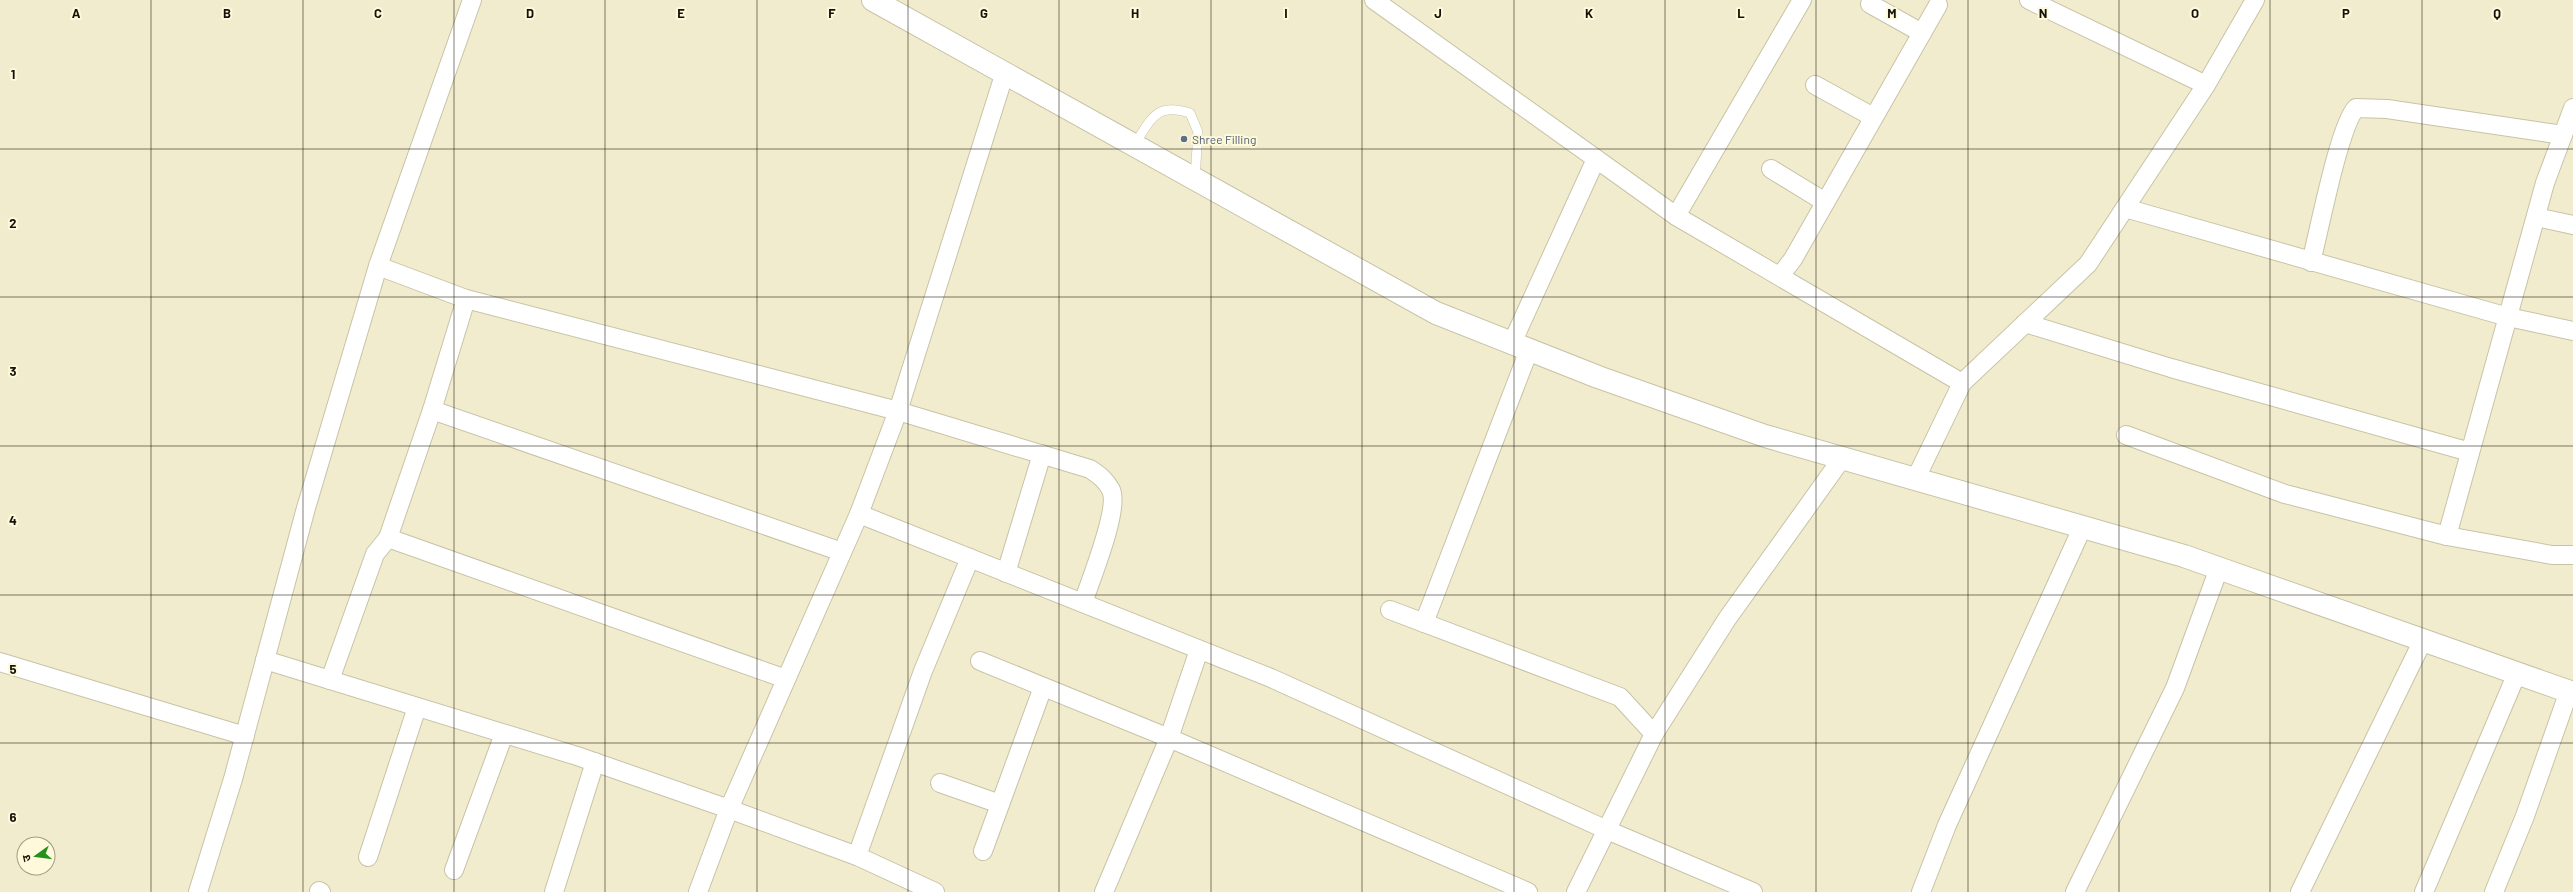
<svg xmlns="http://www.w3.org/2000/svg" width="2573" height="892" viewBox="0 0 2573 892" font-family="Barlow,'Noto Sans Devanagari',sans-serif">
<rect width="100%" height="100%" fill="#f1eccd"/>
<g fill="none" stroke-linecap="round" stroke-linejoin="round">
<g stroke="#c8c3a6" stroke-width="10">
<path id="lane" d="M 1135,144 C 1151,119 1156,102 1190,113 L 1198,132 L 1195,178"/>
</g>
<g stroke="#c8c3a6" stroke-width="20">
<g id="street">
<path d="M 1374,0 L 1676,216 L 1962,383"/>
<path d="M 1870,4 L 1922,33"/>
<path d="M 1815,85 L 1873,117"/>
<path d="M 2206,85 L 2255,0"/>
<path d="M 1771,169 L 1825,202"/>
<path d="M 2125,208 L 2508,317 L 2573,331"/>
<path d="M 1676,216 L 1802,0"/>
<path d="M 2536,217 L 2573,225"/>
<path d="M 2311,262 C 2319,232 2339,126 2356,108 L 2387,109 L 2563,135"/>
<path d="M 378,266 L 466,299 L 898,411 L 1090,469 C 1099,475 1106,480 1111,490 C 1120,509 1090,581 1083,603"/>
<path d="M 1780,276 L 1793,259 L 1938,5"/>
<path d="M 466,299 L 432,410 L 842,552"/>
<path d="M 2025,323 L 2171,368 L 2470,452"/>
<path d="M 1512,343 L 1596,159"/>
<path d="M 2126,435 L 2285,494 L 2447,536 L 2552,555 L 2573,555"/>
<path d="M 1916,478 L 1962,383 L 2088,264 L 2206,85 L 2029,0"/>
<path d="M 859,514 L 1271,678 L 1607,830 L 1753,892"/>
<path d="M 2447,536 L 2545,183 L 2573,108"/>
<path d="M 388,538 L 786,679"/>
<path d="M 1006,573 L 1042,454"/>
<path d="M 1390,610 L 1620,697 L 1654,734"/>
<path d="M 1424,623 L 1529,350"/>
<path d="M 265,660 L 577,756 L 729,809 L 859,514 L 898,411 L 1005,72"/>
<path d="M 980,661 L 1169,738 L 1199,650"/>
<path d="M 0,662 L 245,736"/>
<path d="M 330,680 L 375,554 L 388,538 L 432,410"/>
<path d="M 940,783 L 1000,804"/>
<path d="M 983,851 L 1043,687"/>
<path d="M 857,856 L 923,671 L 970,558"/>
<path d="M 368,857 L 417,707"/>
<path d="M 454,870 L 504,734"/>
<path d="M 319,891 L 321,892"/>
<path d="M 198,892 L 233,779 L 306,508 L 378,266 L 472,0"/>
<path d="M 554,892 L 595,762"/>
<path d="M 698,892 L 729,809 L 857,856 L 935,892"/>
<path d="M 1104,892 L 1169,738 L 1528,892"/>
<path d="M 1576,892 L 1654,734 L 1727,619 L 1843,457"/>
<path d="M 1921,892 L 1947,825 L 2083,526"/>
<path d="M 2075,892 L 2175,688 L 2219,568"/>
<path d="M 2300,892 L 2423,640"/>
<path d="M 2424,892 L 2517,673"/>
<path d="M 2494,892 L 2525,816 L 2569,691"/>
</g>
</g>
<g stroke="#c8c3a6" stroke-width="24">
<path id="secondary" d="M 873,0 L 1436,313 L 1598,377 L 1765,436 L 2184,556 L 2573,693"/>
</g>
<use href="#lane" stroke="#fff" stroke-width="9"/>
<use href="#street" stroke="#fff" stroke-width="18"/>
<use href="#secondary" stroke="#fff" stroke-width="22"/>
</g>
<path fill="none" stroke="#151309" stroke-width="1" stroke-opacity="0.55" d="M 151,0 L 151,892M 303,0 L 303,892M 454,0 L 454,892M 605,0 L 605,892M 757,0 L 757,892M 908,0 L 908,892M 1059,0 L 1059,892M 1211,0 L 1211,892M 1362,0 L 1362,892M 1514,0 L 1514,892M 1665,0 L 1665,892M 1816,0 L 1816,892M 1968,0 L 1968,892M 2119,0 L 2119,892M 2270,0 L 2270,892M 2422,0 L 2422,892M 0,149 L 2573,149M 0,297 L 2573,297M 0,446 L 2573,446M 0,595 L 2573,595M 0,743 L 2573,743"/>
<circle fill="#5c6f8a" stroke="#fef9da" stroke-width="1.5" cx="1184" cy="139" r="4"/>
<g text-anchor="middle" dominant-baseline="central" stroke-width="4" stroke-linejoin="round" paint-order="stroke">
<g font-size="12" fill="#4e5e75" stroke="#fef9da" text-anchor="start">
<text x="1192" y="139">Shree Filling</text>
</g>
</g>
<g font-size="13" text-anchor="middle" font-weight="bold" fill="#151309" stroke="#fef9da" stroke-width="4" stroke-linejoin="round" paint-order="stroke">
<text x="76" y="18">A</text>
<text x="227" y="18">B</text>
<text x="378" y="18">C</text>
<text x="530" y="18">D</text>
<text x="681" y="18">E</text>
<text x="832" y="18">F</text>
<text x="984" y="18">G</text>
<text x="1135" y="18">H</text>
<text x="1286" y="18">I</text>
<text x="1438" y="18">J</text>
<text x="1589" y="18">K</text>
<text x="1741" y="18">L</text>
<text x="1892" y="18">M</text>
<text x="2043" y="18">N</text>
<text x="2195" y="18">O</text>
<text x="2346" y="18">P</text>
<text x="2497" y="18">Q</text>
<text x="13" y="79">1</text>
<text x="13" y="228">2</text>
<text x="13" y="376">3</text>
<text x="13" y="525">4</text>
<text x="13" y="674">5</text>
<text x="13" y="822">6</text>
</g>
<g transform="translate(36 856) rotate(256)"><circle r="19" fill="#fef9da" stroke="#a19d86"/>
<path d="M0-3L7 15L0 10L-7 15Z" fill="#22921b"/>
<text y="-6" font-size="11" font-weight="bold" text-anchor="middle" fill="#151309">उ</text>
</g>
</svg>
